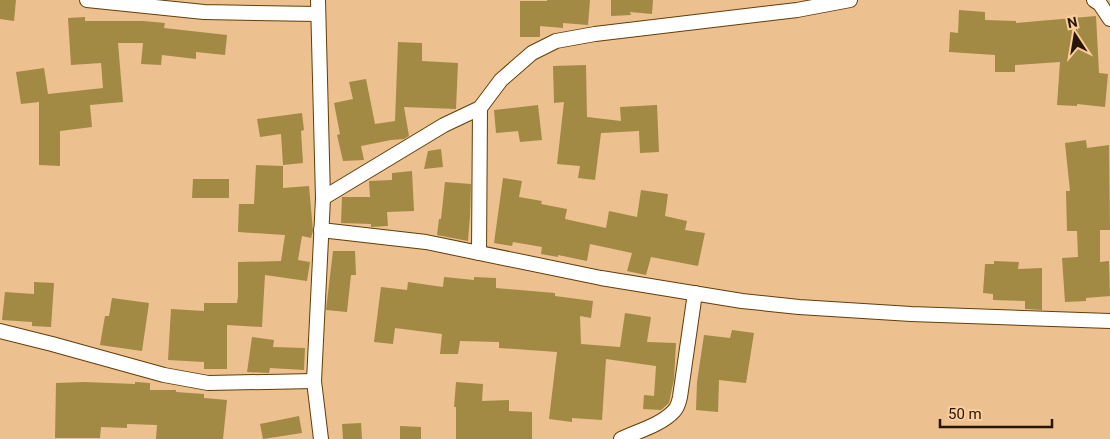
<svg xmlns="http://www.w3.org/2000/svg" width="1110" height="439" viewBox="0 0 1110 439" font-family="Roboto,sans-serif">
<rect width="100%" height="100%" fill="#edc08f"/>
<g fill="#a28944">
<path d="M 0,0 L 16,0 L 14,21 L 0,19 Z"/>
<path d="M 547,0 L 590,0 L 588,25 L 563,23 L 563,28 L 540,26 L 540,37 L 520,37 L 520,1 L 547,1 Z"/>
<path d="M 611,0 L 653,0 L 652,14 L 630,12 L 631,15 L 611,16 Z"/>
<path d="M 959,10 L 985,12 L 985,20 L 1016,21 L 1016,23 L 1096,16 L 1099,73 L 1108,74 L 1105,107 L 1077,104 L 1077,106 L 1057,105 L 1060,62 L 1015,65 L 1015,72 L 995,72 L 995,55 L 949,52 L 950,32 L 958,33 Z"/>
<path d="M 85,17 L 85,21 L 143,21 L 165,23 L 164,28 L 227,35 L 225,55 L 196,52 L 196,59 L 162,55 L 161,65 L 141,64 L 143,43 L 118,43 L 123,102 L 90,105 L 92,127 L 60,131 L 60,166 L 39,165 L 39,102 L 21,104 L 16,72 L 44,68 L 48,94 L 103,88 L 101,63 L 71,65 L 68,18 Z"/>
<path d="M 398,42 L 422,43 L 422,61 L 458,63 L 456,109 L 404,107 L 409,136 L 404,139 L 391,140 L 361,146 L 364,160 L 343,161 L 337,135 L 340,134 L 334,103 L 353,99 L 349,82 L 366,79 L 375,124 L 395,121 Z"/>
<path d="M 586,65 L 587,117 L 621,121 L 620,107 L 657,105 L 659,152 L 640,153 L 639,131 L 601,133 L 595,180 L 578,178 L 580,166 L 557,164 L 564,102 L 554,103 L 553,66 Z"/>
<path d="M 538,105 L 542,140 L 520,142 L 518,131 L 496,133 L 494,110 Z"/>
<path d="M 302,113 L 304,130 L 301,131 L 303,163 L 283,165 L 281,134 L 260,137 L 257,119 Z"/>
<path d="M 1086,140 L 1087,148 L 1109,145 L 1110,230 L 1100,230 L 1100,262 L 1109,261 L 1110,296 L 1086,298 L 1086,301 L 1065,302 L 1062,258 L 1078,257 L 1077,231 L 1067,231 L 1066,191 L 1070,191 L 1065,143 Z"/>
<path d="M 441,149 L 443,167 L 424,169 L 428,151 Z"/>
<path d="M 256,165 L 283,166 L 283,188 L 309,186 L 313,231 L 311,238 L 302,236 L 298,260 L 310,262 L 307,281 L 265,275 L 262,327 L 227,325 L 227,369 L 204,369 L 204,362 L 168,360 L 171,309 L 204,311 L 204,303 L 237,303 L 238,296 L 238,262 L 281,261 L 285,235 L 238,232 L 239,204 L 254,204 Z"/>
<path d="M 412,171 L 414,211 L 387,212 L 388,226 L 371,227 L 371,224 L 341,223 L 342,197 L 370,197 L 369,181 L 392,180 L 392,173 Z"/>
<path d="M 503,178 L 522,181 L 519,197 L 542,201 L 541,204 L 567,209 L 565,219 L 606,228 L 609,211 L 637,217 L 641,190 L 668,194 L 665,216 L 687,221 L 685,230 L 705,233 L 698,266 L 651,257 L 646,275 L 627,271 L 632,253 L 590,244 L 587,261 L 558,255 L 558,257 L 541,254 L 542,247 L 513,242 L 512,246 L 494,243 Z"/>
<path d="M 193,179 L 229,179 L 229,198 L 192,198 Z"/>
<path d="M 445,182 L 471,184 L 470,216 L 468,241 L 437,235 L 439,219 L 441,219 Z"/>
<path d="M 333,251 L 355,251 L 356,275 L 351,275 L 347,312 L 326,310 Z"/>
<path d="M 994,261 L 1019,262 L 1018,269 L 1042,268 L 1042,310 L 1025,309 L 1025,301 L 993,300 L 993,294 L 983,293 L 985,264 L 994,264 Z"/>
<path d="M 444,277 L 474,280 L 474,277 L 496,278 L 496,288 L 555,293 L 555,296 L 593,301 L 591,318 L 580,316 L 581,344 L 620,347 L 625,313 L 651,317 L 647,342 L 676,343 L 674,379 L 669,403 L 661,410 L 643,409 L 644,395 L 654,396 L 656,366 L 606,359 L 602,420 L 572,418 L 572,422 L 549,419 L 557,352 L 499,348 L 499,342 L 460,341 L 458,354 L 440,354 L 442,334 L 395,328 L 393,344 L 374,342 L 381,287 L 407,290 L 408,282 L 443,287 Z"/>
<path d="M 34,282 L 54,283 L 51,327 L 32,326 L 32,322 L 2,320 L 5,292 L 34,294 Z"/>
<path d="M 112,298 L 149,303 L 142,351 L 100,345 L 105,316 L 109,316 Z"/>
<path d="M 732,330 L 754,333 L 746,383 L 719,380 L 718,412 L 696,410 L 697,382 L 704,335 L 730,338 Z"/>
<path d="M 252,337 L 274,340 L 273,347 L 305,348 L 304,370 L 270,368 L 269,373 L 247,372 Z"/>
<path d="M 85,382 L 135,384 L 135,382 L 150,383 L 150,390 L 176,390 L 176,392 L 204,394 L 204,398 L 227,400 L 223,439 L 156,439 L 157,425 L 127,424 L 127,428 L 101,427 L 100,438 L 55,438 L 56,383 Z"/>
<path d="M 456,382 L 483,384 L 482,401 L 509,400 L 509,411 L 532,412 L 532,439 L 456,439 L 456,407 L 454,407 Z"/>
<path d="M 299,416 L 302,433 L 263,439 L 260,424 Z"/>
<path d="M 361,423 L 362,439 L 343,439 L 342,424 Z"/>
<path d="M 400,426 L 421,427 L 421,439 L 400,439 Z"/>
</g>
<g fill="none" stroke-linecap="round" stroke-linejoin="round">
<g stroke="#633e07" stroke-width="16">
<g id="minor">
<path d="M 87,0 L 204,12 L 318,14"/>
<path d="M 318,0 L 323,198 L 314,381 L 321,439"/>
<path d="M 1094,0 L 1100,4 L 1110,19"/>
<path d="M 323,198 L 444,125 L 480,108 L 501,80 L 532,53 L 556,41 L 595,34 L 797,10 L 850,0"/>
<path d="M 321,230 L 426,242 L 601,278 L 742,301 L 799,307 L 911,314 L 1110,321"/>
<path d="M 479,253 L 480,108"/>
<path d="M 0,331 L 52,344 L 164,375 L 208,383 L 314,381"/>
<path d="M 621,439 C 638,431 661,425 674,411 C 678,407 679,402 680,397 L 695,293"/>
</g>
</g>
<use href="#minor" stroke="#fff" stroke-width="14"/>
</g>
<g transform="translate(1075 35) rotate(348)" stroke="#facd9b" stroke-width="4" paint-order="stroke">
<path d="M0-4L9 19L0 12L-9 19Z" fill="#261603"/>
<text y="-8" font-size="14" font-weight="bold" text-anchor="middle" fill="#261603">N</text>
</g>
<path d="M940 419v8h112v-8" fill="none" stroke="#261603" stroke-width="2.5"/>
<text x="948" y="419" font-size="15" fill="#261603" stroke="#facd9b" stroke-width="4" paint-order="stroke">50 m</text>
</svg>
